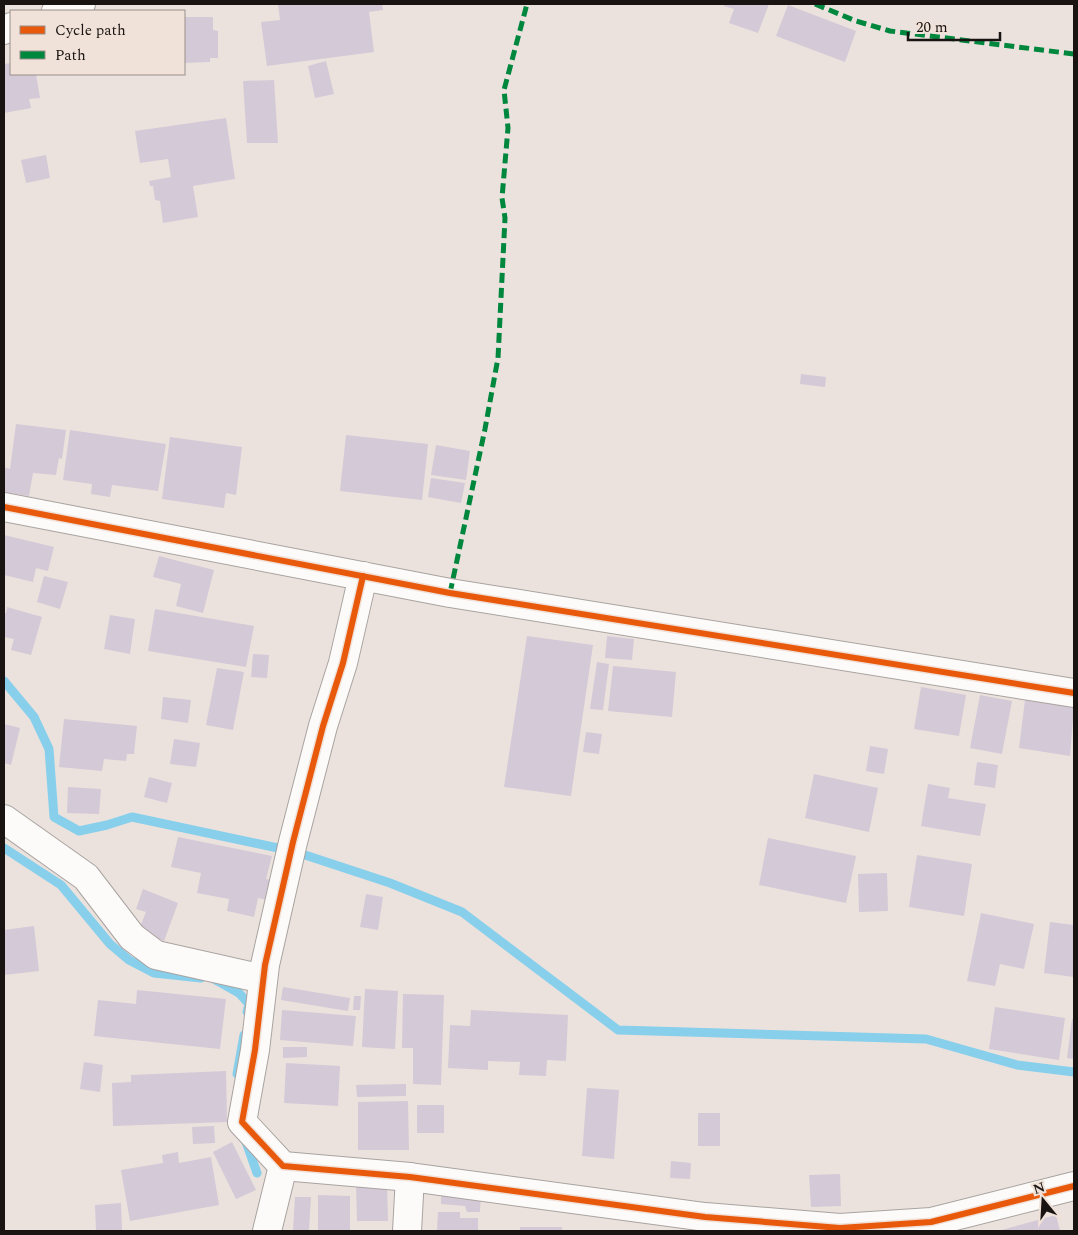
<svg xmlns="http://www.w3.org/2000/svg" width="1078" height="1235" viewBox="0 0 1078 1235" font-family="Spectral,serif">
<rect width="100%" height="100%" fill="#ebe2de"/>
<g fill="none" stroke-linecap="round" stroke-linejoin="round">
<g stroke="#87cfeb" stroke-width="9">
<path d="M 4,681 L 34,717 L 49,749 L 54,817 L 79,831 L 107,825 L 132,817 L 278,848"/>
<path d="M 4,848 L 61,885 L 110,944 L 129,960 L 154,973 L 201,978"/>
<path d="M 299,853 L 390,883 L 462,912 L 618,1030 L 926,1039 L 1017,1065 L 1074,1072"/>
<path d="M 214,979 L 239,993 L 249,1004 L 247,1012"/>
<path d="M 237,1074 L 244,1035"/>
<path d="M 245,1139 L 257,1173"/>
</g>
</g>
<g fill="#d4c9d6">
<path d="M 278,4 L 382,4 L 383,10 L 369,12 L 374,52 L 267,66 L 261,22 L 280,20 Z"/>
<path d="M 724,4 L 769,4 L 758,33 L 729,23 L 734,9 L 724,6 Z"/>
<path d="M 788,5 L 856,31 L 845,62 L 776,36 Z"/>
<path d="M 184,17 L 213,17 L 213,30 L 218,31 L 218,58 L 210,58 L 210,62 L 184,63 Z"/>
<path d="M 326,61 L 334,94 L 315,98 L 308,66 Z"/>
<path d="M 11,63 L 11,74 L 36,74 L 40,98 L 29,99 L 31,108 L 4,113 L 4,64 Z"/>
<path d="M 274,80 L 278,143 L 247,143 L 243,81 Z"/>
<path d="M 226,118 L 235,179 L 193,186 L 198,217 L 163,223 L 160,201 L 155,200 L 153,186 L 150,186 L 149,181 L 171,177 L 168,159 L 140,163 L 135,131 Z"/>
<path d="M 46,155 L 50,178 L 26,183 L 21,160 Z"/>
<path d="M 801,374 L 826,377 L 825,387 L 800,384 Z"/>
<path d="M 16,424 L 66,430 L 62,459 L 59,458 L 56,475 L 33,473 L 29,496 L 4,492 L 4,467 L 10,469 Z"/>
<path d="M 70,430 L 166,444 L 158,491 L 112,485 L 110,497 L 91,494 L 92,484 L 63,480 Z"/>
<path d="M 346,435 L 428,444 L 422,500 L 340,491 Z"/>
<path d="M 170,437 L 242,447 L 236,495 L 226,493 L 224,508 L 162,499 Z"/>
<path d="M 436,445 L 470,451 L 466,480 L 431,475 Z"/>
<path d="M 431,478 L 465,483 L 461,503 L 428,497 Z"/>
<path d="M 4,535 L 54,547 L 48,571 L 36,568 L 33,582 L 4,575 Z"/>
<path d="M 159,556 L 214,570 L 203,613 L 176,606 L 181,584 L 153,577 Z"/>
<path d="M 44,576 L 68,582 L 60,609 L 37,602 Z"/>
<path d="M 7,607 L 42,617 L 31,655 L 11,650 L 14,639 L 4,637 L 4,613 L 6,613 Z"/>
<path d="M 155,609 L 254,626 L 246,667 L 148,651 Z"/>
<path d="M 110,615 L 135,619 L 130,654 L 104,649 Z"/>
<path d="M 527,636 L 593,645 L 571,796 L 504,787 Z"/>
<path d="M 607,636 L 634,639 L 632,660 L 605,658 Z"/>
<path d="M 253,654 L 269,655 L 267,678 L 251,677 Z"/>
<path d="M 597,662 L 609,664 L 603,710 L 590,709 Z"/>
<path d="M 613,666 L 676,672 L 672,717 L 608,711 Z"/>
<path d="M 217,668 L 244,672 L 233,730 L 206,725 Z"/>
<path d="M 921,687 L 966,695 L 959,736 L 914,729 Z"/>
<path d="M 980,695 L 1012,701 L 1002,754 L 970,748 Z"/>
<path d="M 163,697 L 191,700 L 188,723 L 161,719 Z"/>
<path d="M 1025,700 L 1074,707 L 1070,756 L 1019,748 Z"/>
<path d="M 64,719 L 137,726 L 134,754 L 127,754 L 126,761 L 104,759 L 102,771 L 59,767 Z"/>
<path d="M 4,724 L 20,728 L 11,765 L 4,763 Z"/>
<path d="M 586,732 L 602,734 L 599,754 L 583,752 Z"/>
<path d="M 174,739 L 200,743 L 196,767 L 170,764 Z"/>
<path d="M 870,746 L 888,749 L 884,774 L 866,771 Z"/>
<path d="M 977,762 L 998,765 L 995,788 L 974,785 Z"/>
<path d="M 814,774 L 878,788 L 869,832 L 805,818 Z"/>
<path d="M 149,777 L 172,783 L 167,803 L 144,797 Z"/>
<path d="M 928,784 L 950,788 L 948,798 L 986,804 L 980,836 L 921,826 Z"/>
<path d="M 68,787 L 101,789 L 99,814 L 67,813 Z"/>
<path d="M 178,837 L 272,856 L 266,879 L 271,880 L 267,900 L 258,898 L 254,917 L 227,911 L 229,899 L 197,893 L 201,873 L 171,867 Z"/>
<path d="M 768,838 L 856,856 L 846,903 L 759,885 Z"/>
<path d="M 917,855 L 972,864 L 964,916 L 909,907 Z"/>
<path d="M 887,873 L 888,911 L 859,912 L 858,874 Z"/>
<path d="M 143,889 L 178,903 L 164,941 L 138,932 L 146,912 L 136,909 Z"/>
<path d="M 366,894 L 383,897 L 378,930 L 360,927 Z"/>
<path d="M 981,913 L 1034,924 L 1024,969 L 1000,964 L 995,986 L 967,981 Z"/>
<path d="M 1050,922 L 1074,925 L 1074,977 L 1044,973 Z"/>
<path d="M 34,926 L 39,971 L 4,975 L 4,930 Z"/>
<path d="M 283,987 L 350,998 L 348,1011 L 281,1000 Z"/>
<path d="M 365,989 L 398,991 L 395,1049 L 362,1047 Z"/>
<path d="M 137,990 L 226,999 L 220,1049 L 94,1036 L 98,1000 L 136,1004 Z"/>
<path d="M 403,994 L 444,995 L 441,1085 L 413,1084 L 413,1048 L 402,1048 Z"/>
<path d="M 354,996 L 361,996 L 360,1010 L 353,1010 Z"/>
<path d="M 995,1007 L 1065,1018 L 1059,1060 L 989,1049 Z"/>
<path d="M 282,1010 L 356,1016 L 353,1046 L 280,1040 Z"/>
<path d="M 471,1010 L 568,1015 L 566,1061 L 547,1060 L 546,1076 L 519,1075 L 520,1062 L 488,1061 L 488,1070 L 448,1068 L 450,1025 L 470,1026 Z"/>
<path d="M 1072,1019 L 1074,1019 L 1074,1059 L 1067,1058 Z"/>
<path d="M 283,1047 L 307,1047 L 307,1057 L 283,1058 Z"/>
<path d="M 84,1062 L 103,1065 L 100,1092 L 80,1089 Z"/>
<path d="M 286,1063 L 340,1066 L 338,1106 L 284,1103 Z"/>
<path d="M 226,1071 L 227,1122 L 113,1126 L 112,1083 L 131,1082 L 131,1075 Z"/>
<path d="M 406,1084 L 406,1096 L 357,1097 L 356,1085 Z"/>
<path d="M 587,1088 L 619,1090 L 614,1159 L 582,1156 Z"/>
<path d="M 408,1101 L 409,1150 L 358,1150 L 358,1102 Z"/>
<rect x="417" y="1105" width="27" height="28"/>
<rect x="698" y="1113" width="22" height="33"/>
<path d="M 214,1126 L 215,1143 L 193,1144 L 192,1127 Z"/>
<path d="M 232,1142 L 256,1190 L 236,1199 L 213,1152 Z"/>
<path d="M 178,1152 L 179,1163 L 211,1157 L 219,1205 L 130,1221 L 121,1170 L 163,1163 L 162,1155 Z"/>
<path d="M 671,1161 L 691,1163 L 690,1179 L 670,1178 Z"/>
<path d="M 840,1174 L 841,1206 L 811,1207 L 809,1175 Z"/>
<path d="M 356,1183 L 387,1183 L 388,1221 L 357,1221 Z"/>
<path d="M 441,1191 L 481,1192 L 480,1212 L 467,1212 L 465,1206 L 441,1204 Z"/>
<path d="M 318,1195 L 350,1196 L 350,1231 L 318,1231 Z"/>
<path d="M 295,1197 L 311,1197 L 309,1230 L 293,1230 Z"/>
<path d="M 121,1203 L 122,1231 L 96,1231 L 95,1205 Z"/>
<path d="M 438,1212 L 460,1212 L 460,1218 L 478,1218 L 478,1231 L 437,1231 Z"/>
<path d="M 1056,1215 L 1060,1231 L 998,1231 Z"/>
<rect x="520" y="1227" width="42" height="4"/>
</g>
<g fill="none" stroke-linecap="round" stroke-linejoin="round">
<g stroke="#a9a39f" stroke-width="30">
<g id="street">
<path d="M 56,11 L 81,4"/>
<path d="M 4,30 L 11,27"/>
<path d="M 4,507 L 450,593 L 1074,693"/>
<path d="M 363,576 L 343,663 L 323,726 L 293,842 L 265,965 L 255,1050 L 242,1122 L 283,1166 L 410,1177 L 705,1217 L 840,1228 L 931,1222 L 1074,1186"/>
<path d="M 4,819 L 86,877 L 132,937 L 156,955 L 263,979"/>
<path d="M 267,1231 L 283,1166"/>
<path d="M 407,1231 L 410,1177"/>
</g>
</g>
<use href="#street" stroke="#fcfbfa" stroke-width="28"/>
<g stroke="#00873e" stroke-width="5" stroke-dasharray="10 5" stroke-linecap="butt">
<path d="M 815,4 L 856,21 L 890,31 L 1074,54"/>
<path d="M 450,593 L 485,429 L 498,358 L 505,218 L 502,198 L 508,128 L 504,90 L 527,4"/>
</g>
<g stroke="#f0e1d9" stroke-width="9">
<g id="cycleway">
<path d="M 4,507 L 450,593 L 1074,693"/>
<path d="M 363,576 L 343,663 L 323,726 L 293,842 L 265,965 L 255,1050 L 242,1122 L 283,1166 L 410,1177 L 705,1217 L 840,1228 L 931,1222 L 1074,1186"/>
</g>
</g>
<use href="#cycleway" stroke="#e8590c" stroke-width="6"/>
</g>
<rect width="1078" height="1235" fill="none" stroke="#191411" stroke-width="10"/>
<rect x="10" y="10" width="175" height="65" fill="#f0e1d9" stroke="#9a8f89"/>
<rect x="20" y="26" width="25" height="8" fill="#e8590c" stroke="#9a8f89"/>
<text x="55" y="35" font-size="15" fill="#191411">Cycle path</text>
<rect x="20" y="51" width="25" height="8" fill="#00873e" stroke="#9a8f89"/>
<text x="55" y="60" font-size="15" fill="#191411">Path</text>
<g transform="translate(1043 1200) rotate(342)" stroke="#f0e1d9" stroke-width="4" paint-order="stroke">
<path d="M0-4L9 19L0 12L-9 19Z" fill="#191411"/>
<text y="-8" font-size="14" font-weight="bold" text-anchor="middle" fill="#191411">N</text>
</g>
<path d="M908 32v8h92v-8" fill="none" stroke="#191411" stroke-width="2.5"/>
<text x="916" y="32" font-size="15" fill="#191411" stroke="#f0e1d9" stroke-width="4" paint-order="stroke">20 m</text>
</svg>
